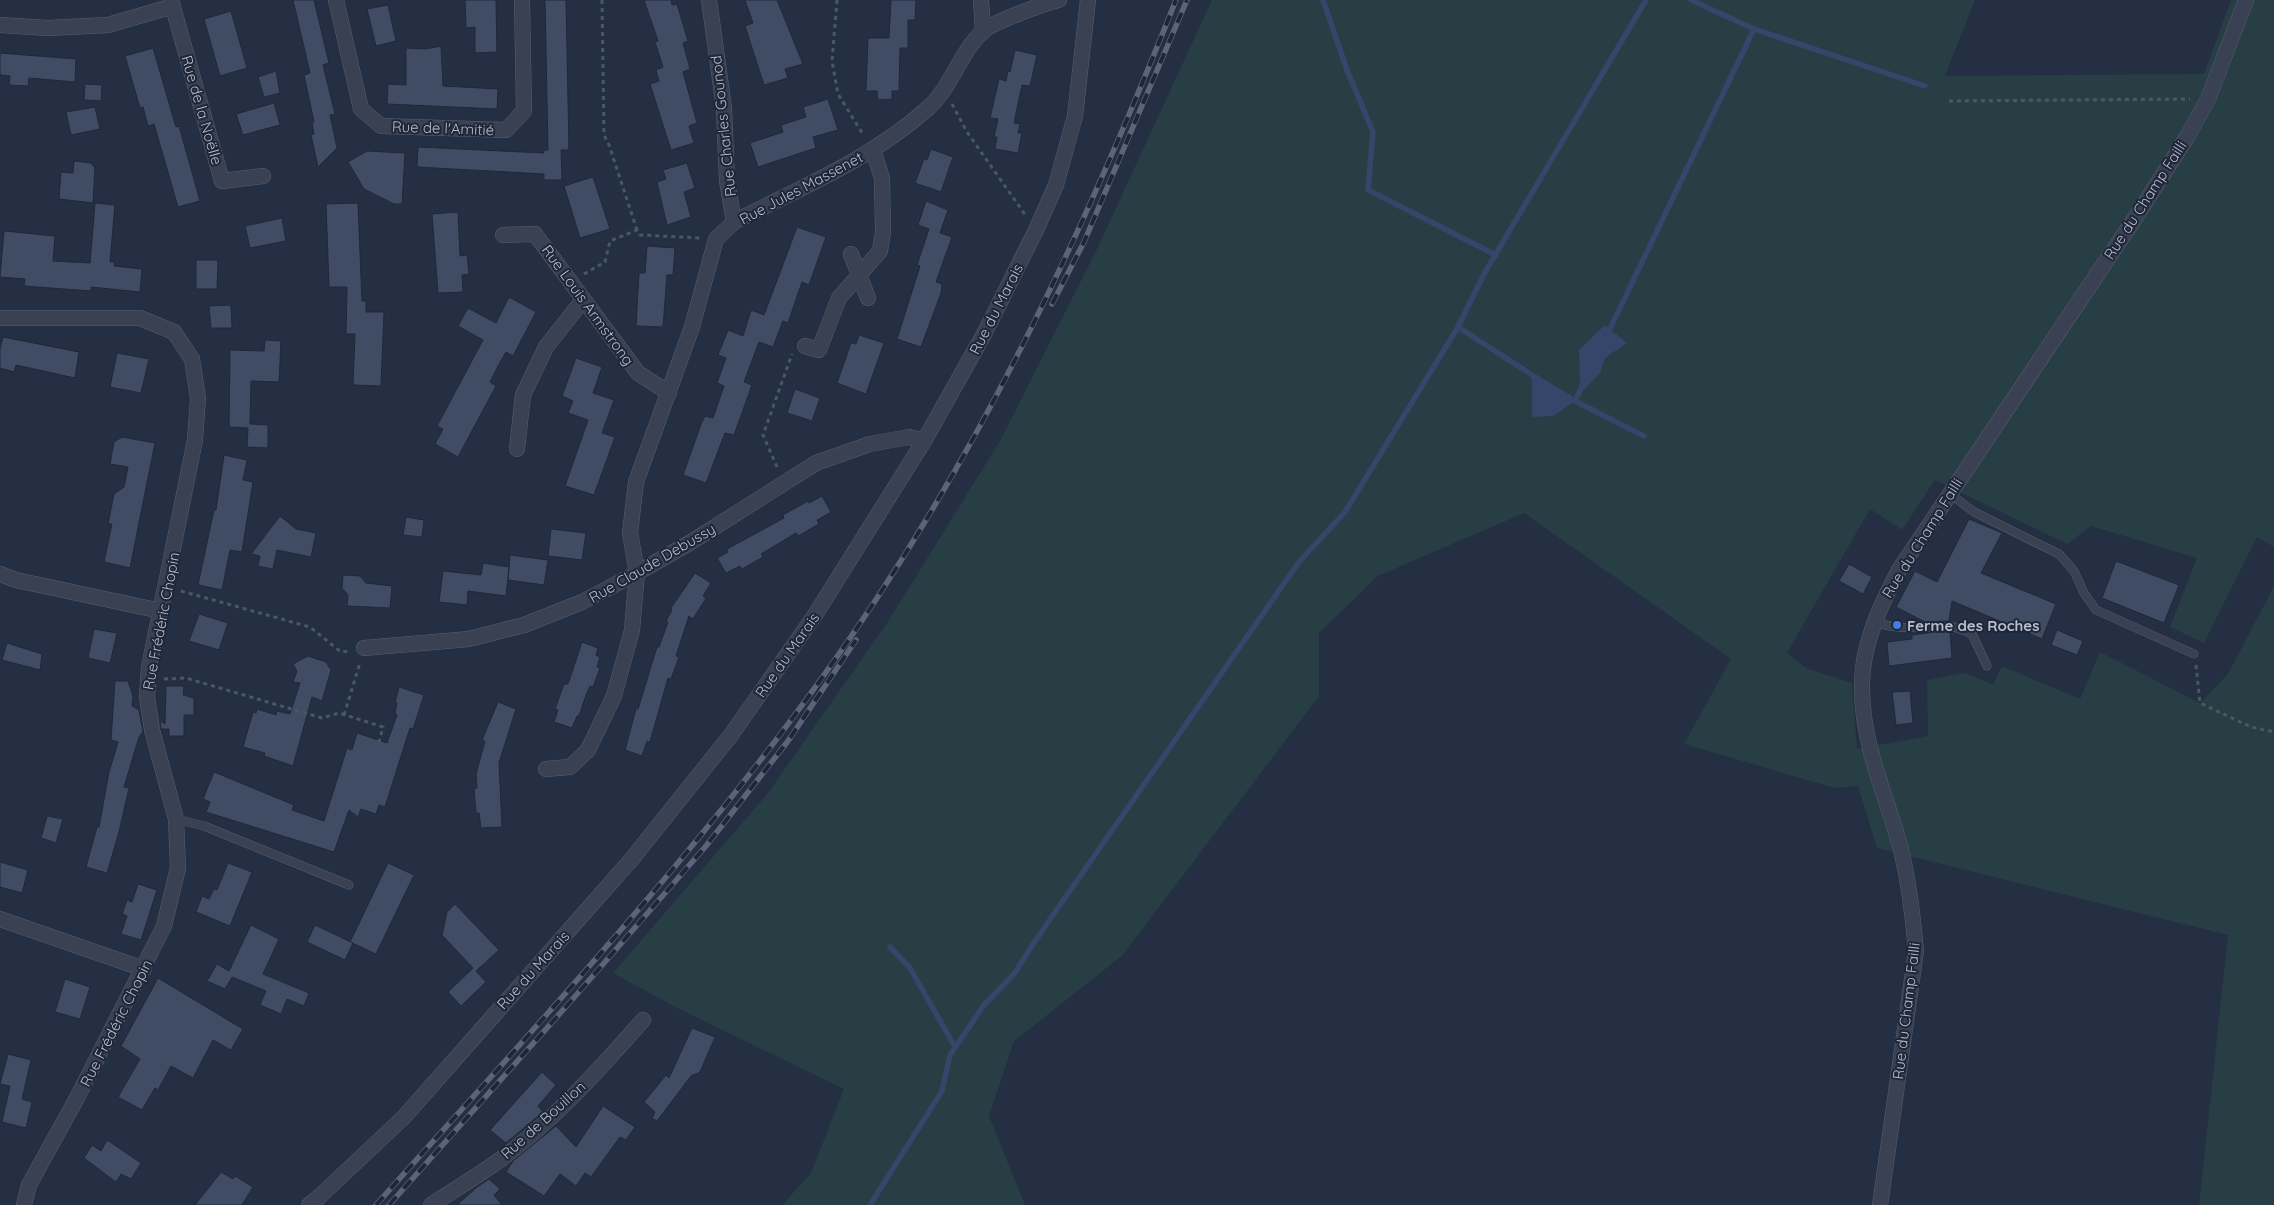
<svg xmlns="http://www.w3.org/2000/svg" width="2274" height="1205" viewBox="0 0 2274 1205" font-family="Quicksand,sans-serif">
<rect width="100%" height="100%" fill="#242f43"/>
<path fill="#263e44" d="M 1212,0 L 1975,0 L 1945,76 L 2204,74 L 2231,0 L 2274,0 L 2274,547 L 2257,537 L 2204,643 L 2170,627 L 2197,558 L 2091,526 L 2067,544 L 1935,480 L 1902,530 L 1870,509 L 1787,653 L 1806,668 L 1852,683 L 1857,749 L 1928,736 L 1927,680 L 1965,673 L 1993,685 L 2002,666 L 2080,699 L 2100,652 L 2200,703 L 2228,674 L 2274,586 L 2274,1205 L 2199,1205 L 2228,935 L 1877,848 L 1858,786 L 1835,788 L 1684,744 L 1731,659 L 1524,513 L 1378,576 L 1319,633 L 1319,696 L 1122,956 L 1014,1041 L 989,1116 L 1025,1205 L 782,1205 L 811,1173 L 844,1089 L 675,1007 L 613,973 L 768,793 L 887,623 L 1000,441 L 1098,247 Z"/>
<g fill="#35466a">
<path d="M 1605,325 L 1627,343 L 1605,358 L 1600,373 L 1585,389 L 1580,388 L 1579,350 Z"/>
<path d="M 1532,375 L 1575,401 L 1553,416 L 1532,417 Z"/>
</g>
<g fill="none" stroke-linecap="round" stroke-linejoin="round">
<g stroke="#35466a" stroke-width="5.5">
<path d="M 1323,0 L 1347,70 L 1373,132 L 1368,190 L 1496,255"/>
<path d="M 1691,0 L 1754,29 L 1925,86"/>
<path d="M 1458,327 L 1532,375 L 1575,401 L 1644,436"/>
<path d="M 1607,335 L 1754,29"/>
<path d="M 1575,401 L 1584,382"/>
<path d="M 890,947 L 910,968 L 955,1047"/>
<path d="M 870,1205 L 942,1091 L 950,1055 L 984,1005 L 1014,974 L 1035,941 L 1299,562 L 1345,512 L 1458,327 L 1484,274 L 1646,0"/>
</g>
</g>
<g fill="#404b64" stroke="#20283a">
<path d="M 293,0 L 314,0 L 329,63 L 323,65 L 335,114 L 330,115 L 337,148 L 318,167 L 311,135 L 314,134 L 312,123 L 314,122 L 304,75 L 310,73 Z"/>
<path d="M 465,0 L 496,0 L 497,52 L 475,53 L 475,27 L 466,28 Z"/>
<path d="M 545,0 L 566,0 L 569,150 L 561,150 L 562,180 L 544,180 L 544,174 L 417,167 L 418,147 L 544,153 L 544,150 L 548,150 Z"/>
<path d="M 644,0 L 671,0 L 672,5 L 677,4 L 688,41 L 683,43 L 690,69 L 683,72 L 697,123 L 689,126 L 694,143 L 671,150 L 650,84 L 659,81 L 656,70 L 663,67 L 655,42 L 658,41 Z"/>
<path d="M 745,0 L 777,0 L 803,64 L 785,69 L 788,78 L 764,85 L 745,26 L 753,23 Z"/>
<path d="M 891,0 L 916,0 L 915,20 L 908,20 L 908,48 L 900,48 L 899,91 L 892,91 L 892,99 L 878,100 L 877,91 L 866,91 L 868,38 L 889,38 Z"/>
<path d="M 388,5 L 396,41 L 376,46 L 367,9 Z"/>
<path d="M 231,11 L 247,68 L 220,76 L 204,19 Z"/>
<path d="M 441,46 L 443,86 L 498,89 L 497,109 L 387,104 L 388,84 L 406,85 L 406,48 L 426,49 Z"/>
<path d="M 153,48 L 176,127 L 179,126 L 200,201 L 178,207 L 154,124 L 148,126 L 143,107 L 140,108 L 125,56 Z"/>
<path d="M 1015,50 L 1037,55 L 1030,86 L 1022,85 L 1014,123 L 1020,124 L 1018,133 L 1022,133 L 1018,153 L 995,149 L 997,137 L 994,137 L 998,119 L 990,118 L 999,79 L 1006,81 L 1008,71 L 1010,72 Z"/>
<path d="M 0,53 L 76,59 L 75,82 L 29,78 L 28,86 L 9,85 L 10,76 L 0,75 Z"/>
<path d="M 276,71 L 280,93 L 264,97 L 258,77 Z"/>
<path d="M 85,84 L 102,85 L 101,101 L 84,100 Z"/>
<path d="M 828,99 L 838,130 L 813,137 L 816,148 L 758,167 L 750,143 L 783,132 L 781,125 L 806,117 L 803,107 Z"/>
<path d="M 274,103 L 280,125 L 243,135 L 236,114 Z"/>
<path d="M 95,107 L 100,129 L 71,135 L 66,112 Z"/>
<path d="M 931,149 L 953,157 L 941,192 L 915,183 L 924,159 L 927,160 Z"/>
<path d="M 367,151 L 405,153 L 402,204 L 394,204 L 364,189 L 348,162 Z"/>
<path d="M 74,161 L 91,163 L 95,168 L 93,203 L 59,199 L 61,172 L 73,173 Z"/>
<path d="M 687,163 L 695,188 L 684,192 L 691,217 L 667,225 L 657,182 L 666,179 L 663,170 Z"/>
<path d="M 593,177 L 610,229 L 580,238 L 564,186 Z"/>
<path d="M 926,201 L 948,210 L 940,233 L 952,237 L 936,282 L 942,284 L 941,293 L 921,347 L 897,339 L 920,266 L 917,265 L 929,229 L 918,225 Z"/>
<path d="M 95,203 L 115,205 L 110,262 L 115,262 L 114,266 L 142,269 L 140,292 L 91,287 L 91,291 L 24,286 L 25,279 L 0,277 L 4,231 L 55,236 L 53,261 L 90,263 Z"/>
<path d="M 358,203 L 362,301 L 366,301 L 366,312 L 384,312 L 381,386 L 353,385 L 355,334 L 346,334 L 347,287 L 329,287 L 326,204 Z"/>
<path d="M 458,212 L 460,256 L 467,255 L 469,274 L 462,275 L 463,292 L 438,293 L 432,214 Z"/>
<path d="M 282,218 L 286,241 L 250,248 L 245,226 Z"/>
<path d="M 797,227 L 826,237 L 809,285 L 802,282 L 788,323 L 783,321 L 773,347 L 759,342 L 744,382 L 752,385 L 734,435 L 725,433 L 706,483 L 683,475 L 701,424 L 705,416 L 713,418 L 724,386 L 717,383 L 726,358 L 718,355 L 728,330 L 743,336 L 751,310 L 764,315 Z"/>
<path d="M 647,246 L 675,248 L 673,275 L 667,275 L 663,327 L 636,326 L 639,273 L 645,273 Z"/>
<path d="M 196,260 L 218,260 L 217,289 L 196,289 Z"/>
<path d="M 509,297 L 536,312 L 513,356 L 506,352 L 498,366 L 490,382 L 496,386 L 458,457 L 435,444 L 443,429 L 437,426 L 483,340 L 458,326 L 468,308 L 496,323 Z"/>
<path d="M 231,305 L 232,328 L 211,328 L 209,306 Z"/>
<path d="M 859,335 L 884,343 L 866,394 L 837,383 L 851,343 L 856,344 Z"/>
<path d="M 3,337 L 79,352 L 75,378 L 16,365 L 14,372 L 0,368 L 0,349 Z"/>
<path d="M 265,340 L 281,341 L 279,382 L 251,381 L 250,424 L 268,425 L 268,448 L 247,447 L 248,428 L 229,427 L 230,350 L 264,351 Z"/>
<path d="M 117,353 L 149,359 L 141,393 L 110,387 Z"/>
<path d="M 576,358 L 602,367 L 593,393 L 614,400 L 602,433 L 615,437 L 594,495 L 565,486 L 588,420 L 568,413 L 573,401 L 562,396 Z"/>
<path d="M 795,389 L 820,398 L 812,421 L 787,413 Z"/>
<path d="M 122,437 L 155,443 L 130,568 L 104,562 L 112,524 L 108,524 L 114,494 L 124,487 L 128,467 L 110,464 L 114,442 Z"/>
<path d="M 224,455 L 247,460 L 243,480 L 253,482 L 242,552 L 230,550 L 222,590 L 198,585 L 214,510 L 216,510 Z"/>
<path d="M 822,496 L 831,512 L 817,520 L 819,524 L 798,536 L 796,533 L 761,554 L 763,557 L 742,569 L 740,566 L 726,573 L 717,558 L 728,552 L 727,549 L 784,518 L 783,515 L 808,501 L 809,503 Z"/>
<path d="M 280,516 L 296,529 L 316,533 L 311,557 L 277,550 L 273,569 L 258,566 L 260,556 L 251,554 Z"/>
<path d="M 406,517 L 424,520 L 422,537 L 403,535 Z"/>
<path d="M 1969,519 L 2002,533 L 1981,573 L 2056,604 L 2042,639 L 1952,601 L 1949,621 L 1925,622 L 1896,607 L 1915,571 L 1937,582 Z"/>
<path d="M 551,529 L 586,533 L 582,560 L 548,556 Z"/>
<path d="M 510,555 L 548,560 L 544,585 L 508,580 Z"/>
<path d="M 2116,561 L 2179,585 L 2164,623 L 2102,598 Z"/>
<path d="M 483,563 L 509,567 L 506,596 L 468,591 L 467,605 L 439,602 L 443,571 L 481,575 Z"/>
<path d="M 1849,564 L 1872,577 L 1863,594 L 1839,581 Z"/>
<path d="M 695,573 L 711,583 L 703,596 L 706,598 L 693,619 L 689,616 L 676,656 L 679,657 L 671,679 L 668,678 L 650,742 L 647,741 L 642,756 L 625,750 L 636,709 L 638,709 L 657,647 L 659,647 L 668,622 L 666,621 L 672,610 L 671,608 Z"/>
<path d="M 343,575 L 360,576 L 366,583 L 392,586 L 390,608 L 347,606 L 348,595 L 342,588 Z"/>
<path d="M 199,614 L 228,623 L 219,650 L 189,641 Z"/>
<path d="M 94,629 L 117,633 L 110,663 L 88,658 Z"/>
<path d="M 2057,630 L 2083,641 L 2077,655 L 2051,645 Z"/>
<path d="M 1934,632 L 1950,632 L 1952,658 L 1889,666 L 1887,642 L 1912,639 L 1912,635 Z"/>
<path d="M 582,642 L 598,648 L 596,655 L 600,657 L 597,667 L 600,668 L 593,687 L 590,686 L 586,695 L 579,716 L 577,716 L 572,728 L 554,722 L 558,710 L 555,709 L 564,684 L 568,684 Z"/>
<path d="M 7,643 L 42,654 L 40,670 L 2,660 Z"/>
<path d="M 308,656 L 326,662 L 331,670 L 322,701 L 312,697 L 293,766 L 264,756 L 265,753 L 243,747 L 253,712 L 256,713 L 257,709 L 276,715 L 277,711 L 290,714 L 300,683 L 293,682 L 297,671 L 293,664 Z"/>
<path d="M 115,681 L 128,681 L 133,696 L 132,706 L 139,710 L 143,732 L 139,737 L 124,787 L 129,788 L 119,832 L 107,873 L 86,867 L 97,827 L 99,827 L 109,772 L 118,742 L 111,740 Z"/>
<path d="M 166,686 L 184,686 L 183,695 L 194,698 L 194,715 L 184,715 L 184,736 L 169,736 L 169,729 L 161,729 L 160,721 L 165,724 Z"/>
<path d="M 399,687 L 424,695 L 413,729 L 410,728 L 385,807 L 379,805 L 376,814 L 361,809 L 358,817 L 349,810 L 334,852 L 206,812 L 210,802 L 203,799 L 214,772 L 294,805 L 292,810 L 324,821 L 347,748 L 352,750 L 357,733 L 387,743 L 397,715 L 395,713 L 397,703 L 395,702 Z"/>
<path d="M 1910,691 L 1913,723 L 1896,725 L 1892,692 Z"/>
<path d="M 498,702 L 516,709 L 499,763 L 502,827 L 481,828 L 479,813 L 476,813 L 474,789 L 477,788 L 476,774 L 485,741 L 482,740 Z"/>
<path d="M 47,816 L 63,819 L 56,843 L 41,838 Z"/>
<path d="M 0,862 L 28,870 L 22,893 L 0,887 Z"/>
<path d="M 228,863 L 252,872 L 230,926 L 196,912 L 202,896 L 209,899 L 214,889 L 217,890 Z"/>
<path d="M 388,863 L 414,875 L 376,954 L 350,942 Z"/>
<path d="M 138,884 L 157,890 L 141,940 L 121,934 L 127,916 L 122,914 L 127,900 L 132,902 Z"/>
<path d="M 455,904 L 499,950 L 476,971 L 486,982 L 461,1006 L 448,992 L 473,968 L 442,935 L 447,912 Z"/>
<path d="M 251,925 L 279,939 L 263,974 L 309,993 L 304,1006 L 287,999 L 281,1014 L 260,1005 L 266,991 L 232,977 L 225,989 L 207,981 L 217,964 L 229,971 Z"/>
<path d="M 315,925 L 353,943 L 345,960 L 307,942 Z"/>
<path d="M 158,978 L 243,1029 L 231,1050 L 213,1040 L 193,1078 L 171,1066 L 158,1090 L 155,1088 L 142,1110 L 118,1097 L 140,1059 L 121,1046 Z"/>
<path d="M 65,979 L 90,987 L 80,1019 L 55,1012 Z"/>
<path d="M 692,1028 L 715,1037 L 700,1072 L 691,1076 L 657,1121 L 652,1118 L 655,1112 L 644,1102 L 666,1075 L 669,1078 Z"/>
<path d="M 8,1054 L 31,1060 L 22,1099 L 32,1102 L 26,1128 L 2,1122 L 10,1086 L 0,1084 Z"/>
<path d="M 542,1072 L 556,1085 L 538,1106 L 543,1112 L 506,1143 L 490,1130 Z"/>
<path d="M 603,1106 L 635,1127 L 626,1140 L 620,1137 L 591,1177 L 585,1173 L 576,1186 L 560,1174 L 544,1196 L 506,1172 L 513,1161 L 556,1126 L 576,1147 Z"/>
<path d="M 107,1140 L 141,1163 L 131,1179 L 121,1174 L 116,1182 L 84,1158 L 92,1145 L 101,1151 Z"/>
<path d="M 221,1172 L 233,1179 L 235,1176 L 253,1187 L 242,1205 L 195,1205 Z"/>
<path d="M 489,1179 L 500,1189 L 494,1195 L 502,1205 L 457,1205 L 476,1188 Z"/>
</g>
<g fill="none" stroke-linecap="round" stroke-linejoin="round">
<g stroke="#575f70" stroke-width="9">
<g id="lane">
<path d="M 1949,493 L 1974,512 L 2059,554 L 2074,571 L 2084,593 L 2096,610 L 2194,654"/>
<path d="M 1875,622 C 1902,632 1926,625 1953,627 C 1960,628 1966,632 1972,634 L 1987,666"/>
<path d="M 176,819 L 204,826 L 349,885"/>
</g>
</g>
<g stroke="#575f70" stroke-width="16">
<g id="street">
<path d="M 171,0 L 222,181 L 263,176"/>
<path d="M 336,0 L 361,109 L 381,126 L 506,130 L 524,111 L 522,0"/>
<path d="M 709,0 L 724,108 L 727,181 L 734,222"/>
<path d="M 981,0 L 983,32"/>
<path d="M 0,25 L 48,28 L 108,25 L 173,6"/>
<path d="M 503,235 L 535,234 L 638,373 L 669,393"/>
<path d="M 851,254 L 868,298"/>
<path d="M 0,318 L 140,318 L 174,332 L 192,359 L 198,398 L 195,440 L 149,667 L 147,697 L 152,730 L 176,819 L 178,868 L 164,926 L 78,1096 L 29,1185 L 24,1205"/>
<path d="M 805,346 L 819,350 L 839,298 L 880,251 L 883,232 L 882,178 L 873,150"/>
<path d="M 517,449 L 523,395 L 546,347 L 583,300"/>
<path d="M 0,574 L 16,580 L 161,611"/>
<path d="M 364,648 L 469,639 L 524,625 L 582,602 L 637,573 L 691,542 L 816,463 L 870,444 L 909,437 L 924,441"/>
<path d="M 546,769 L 570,767 L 588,750 L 614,696 L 632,630 L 637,573 L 630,533 L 636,482 L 692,327 L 716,239 L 734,222 C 800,188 871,159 927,109 C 952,87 959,54 982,32 C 993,22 1043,4 1059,0"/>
<path d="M 0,919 L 144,969"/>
<path d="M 309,1205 L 319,1197 L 404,1117 L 631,860 L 731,735 L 815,615 L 924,441 L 984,334 L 1036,230 L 1056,185 L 1075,116 L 1088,0"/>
<path d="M 431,1205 C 454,1190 479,1175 501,1159 C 554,1120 599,1070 643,1020"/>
<path d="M 1880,1205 L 1916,951 C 1913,917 1909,880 1900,846 C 1885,792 1861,742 1862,684 C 1862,644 1881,604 1899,570 L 2143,206 L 2187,137 L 2208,99 L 2246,0"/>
</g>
</g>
<g stroke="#455b61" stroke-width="3" stroke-dasharray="4 4" stroke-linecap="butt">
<path d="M 602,0 L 604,135 L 609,145 L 637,230"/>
<path d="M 837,0 L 832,61 L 838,94 L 864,136"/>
<path d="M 1949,101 L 2190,99"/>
<path d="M 952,104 L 967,132 L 1026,216"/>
<path d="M 584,274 L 605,262 L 610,241 L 637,230 L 640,235 L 701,238"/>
<path d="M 777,467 L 763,435 L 792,354"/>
<path d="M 181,591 L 310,627 L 341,652 L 349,651"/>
<path d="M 2196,665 L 2200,703 L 2251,727 L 2274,732"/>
<path d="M 164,679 L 186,678 L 322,718 L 339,713 L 383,727 L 379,742"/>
<path d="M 344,715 L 360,663"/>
</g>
<use href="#lane" stroke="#394153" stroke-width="8"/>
<use href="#street" stroke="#394153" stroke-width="15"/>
<g stroke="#5b657a" stroke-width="5.5">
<g id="rail">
<path d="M 1052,304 L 1084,242 L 1187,0"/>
<path d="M 376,1205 C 550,1010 731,819 875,601 C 999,413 1093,209 1176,0"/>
<path d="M 389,1205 L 571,1001 L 706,846 L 788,741 L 856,640"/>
</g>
</g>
<use href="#rail" stroke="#1e2638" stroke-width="4" stroke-dasharray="11" stroke-linecap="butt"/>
</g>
<circle fill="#3f7fe0" stroke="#1e2638" stroke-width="2" cx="1897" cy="625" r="5"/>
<g text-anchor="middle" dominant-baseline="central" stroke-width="4" stroke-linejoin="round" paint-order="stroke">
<g font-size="15" fill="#b6bdcd" stroke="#1e2638">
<text transform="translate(202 110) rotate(74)">Rue de la Noëlle</text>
<text transform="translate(723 126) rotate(-96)">Rue Charles Gounod</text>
<text transform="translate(443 128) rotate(2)">Rue de l'Amitié</text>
<text transform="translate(801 188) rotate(-28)">Rue Jules Massenet</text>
<text transform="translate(2145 200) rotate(-57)">Rue du Champ Failli</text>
<text transform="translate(588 305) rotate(54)">Rue Louis Armstrong</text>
<text transform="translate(996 309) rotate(-63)">Rue du Marais</text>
<text transform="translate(1922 538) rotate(-58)">Rue du Champ Failli</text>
<text transform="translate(652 563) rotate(-30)">Rue Claude Debussy</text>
<text transform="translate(161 621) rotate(-79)">Rue Frédéric Chopin</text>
<text transform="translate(787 655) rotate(-55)">Rue du Marais</text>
<text transform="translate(533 970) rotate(-48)">Rue du Marais</text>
<text transform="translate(1906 1011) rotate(-83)">Rue du Champ Failli</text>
<text transform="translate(116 1023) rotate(-63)">Rue Frédéric Chopin</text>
<text transform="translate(543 1120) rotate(-42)">Rue de Bouillon</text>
</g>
<g font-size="15" font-weight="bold" fill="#b6bdcd" stroke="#1e2638" text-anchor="start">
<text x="1907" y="625">Ferme des Roches</text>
</g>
</g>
</svg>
